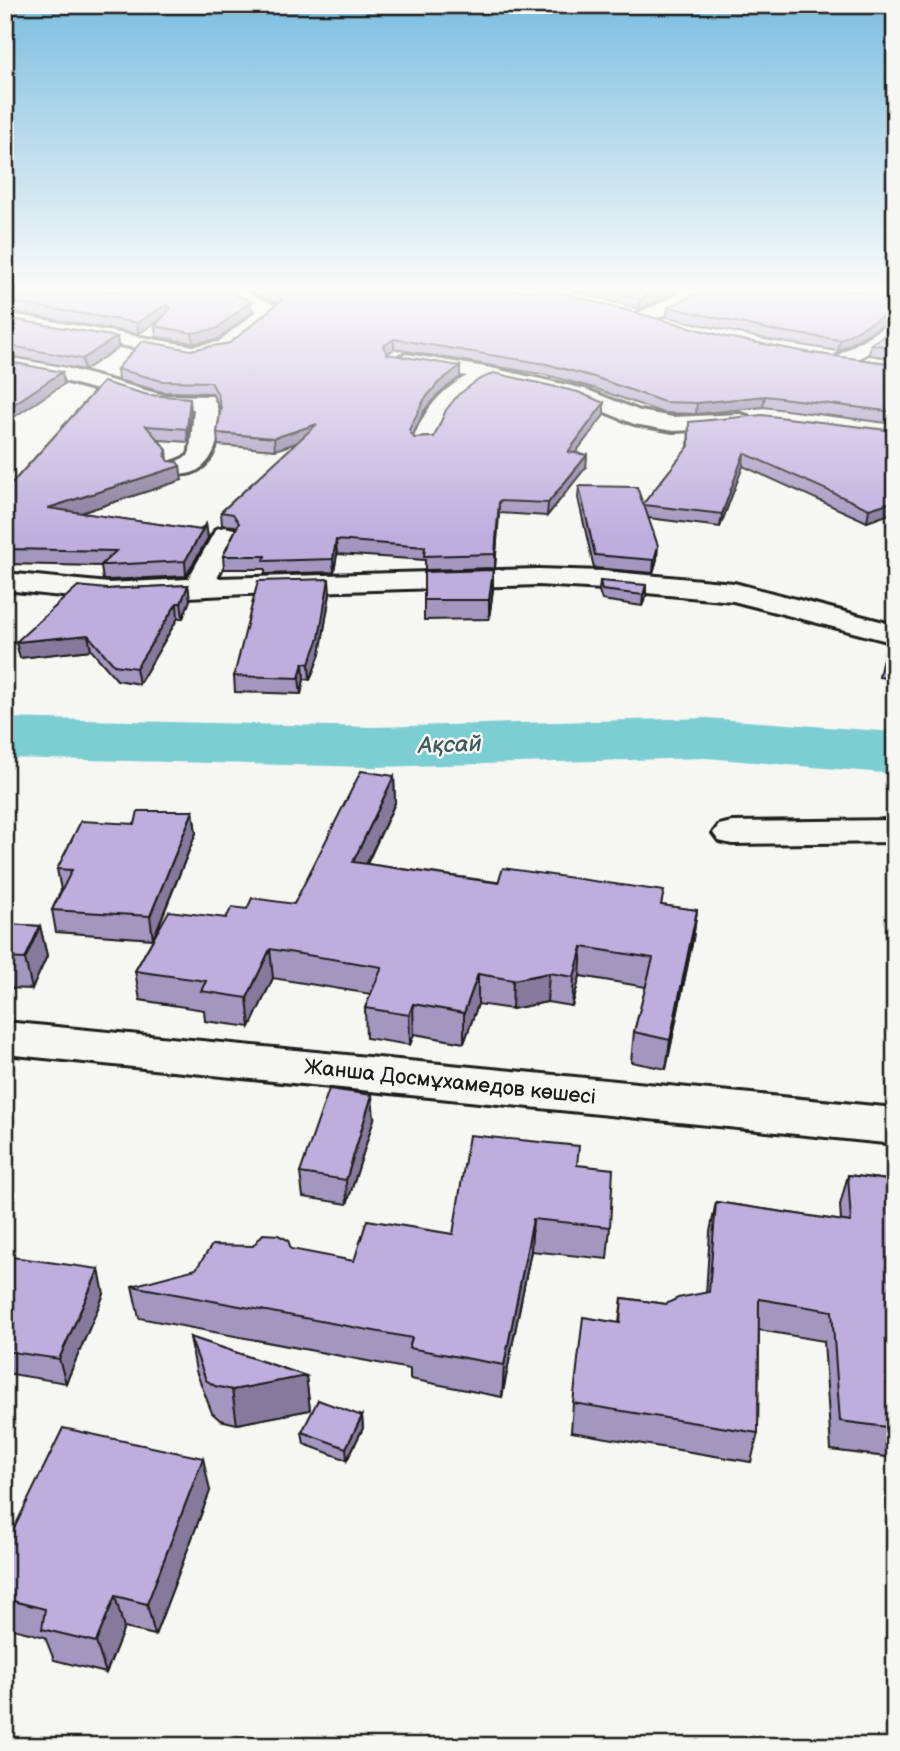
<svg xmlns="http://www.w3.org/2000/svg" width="900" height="1751" viewBox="0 0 900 1751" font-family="'Balsamiq Sans',sans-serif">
<rect width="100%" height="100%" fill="#f6f6f2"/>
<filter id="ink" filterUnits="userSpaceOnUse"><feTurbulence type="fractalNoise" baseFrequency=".0143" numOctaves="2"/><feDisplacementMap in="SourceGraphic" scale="14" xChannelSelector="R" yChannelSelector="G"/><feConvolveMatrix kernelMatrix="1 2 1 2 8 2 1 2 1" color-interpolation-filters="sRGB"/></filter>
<g filter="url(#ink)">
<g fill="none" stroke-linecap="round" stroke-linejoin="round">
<path fill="#7dced3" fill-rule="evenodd" d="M 5,718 L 374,727 L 706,718 L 895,732 L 895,774 L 706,758 L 374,767 L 5,758 Z"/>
<g stroke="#1c1c1c" stroke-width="6">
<g id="minor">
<path d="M 220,291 L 243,291 L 277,306 L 280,310 L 231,351 L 193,358 L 5,325 L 5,313 L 193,346 L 218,342 L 257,311 L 222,295 Z"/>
<path d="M 685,291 L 708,291 L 706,295 L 648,323 L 634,323 L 631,319 L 634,315 Z"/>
<path d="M 895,320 L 895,335 L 851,364 L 837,364 L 834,360 L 837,356 Z"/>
<path d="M 407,354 L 491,368 L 585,389 L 640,411 L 673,417 L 740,414 L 748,416 L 751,421 L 748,426 L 740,428 L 673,431 L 634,424 L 578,401 L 493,381 L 476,389 L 456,405 L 444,420 L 432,448 L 416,448 L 412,443 C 421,414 440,390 467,376 L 400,364 L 397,360 L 400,356 Z"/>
<path d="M 5,357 L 63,367 L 163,395 L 212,396 C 229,422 216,484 172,473 L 169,468 L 172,463 L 188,456 L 190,451 L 194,409 L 150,405 L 61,380 L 5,369 Z"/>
<path d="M 225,527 L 234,529 L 238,535 L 217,578 L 538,569 L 603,571 L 734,583 L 895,625 L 895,643 L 733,601 L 603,589 L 538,585 L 247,594 L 109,601 L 5,590 L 5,573 L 109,583 L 188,579 L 216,529 Z"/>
<path d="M 895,820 L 895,842 L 732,844 L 719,841 L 713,833 L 719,825 L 732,822 Z"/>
<path d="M 5,1022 L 895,1108 L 895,1144 L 5,1054 Z"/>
</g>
</g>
<use href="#minor" fill="#f6f6f2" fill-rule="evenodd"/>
</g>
<g fill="#a396bf" stroke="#1c1c1c" stroke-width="2">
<path d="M 5,291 L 252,312 L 217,340 L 193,343 L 156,337 L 155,326 L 163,317 L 138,334 L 5,311 Z"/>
<path d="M 249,291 L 557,291 L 558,292 L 726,337 L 811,353 L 895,364 L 895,424 L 763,407 L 696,414 L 663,413 L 594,388 L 546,375 L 394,349 L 387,354 L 460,377 L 438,394 L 424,411 L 413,436 L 414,438 L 434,437 L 604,403 L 604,415 L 575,453 L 587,455 L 586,467 L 547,516 L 499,513 L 495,568 L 425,570 L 425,560 L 337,554 L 334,572 L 265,574 L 265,569 L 224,569 L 223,556 L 236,529 L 235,526 L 222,525 L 221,512 L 296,443 L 275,450 L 218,445 L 217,433 L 220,411 L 219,406 L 212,393 L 163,392 L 118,380 L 117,369 L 191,350 L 230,343 L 278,303 Z"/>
<path d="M 574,291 L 679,291 L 639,309 Z"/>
<path d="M 895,291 L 895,318 L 838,351 L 769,340 L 667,317 L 668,307 Z"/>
<path d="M 5,318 L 117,337 L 118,348 L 84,370 L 5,355 Z"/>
<path d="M 895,329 L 895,359 L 869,355 L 871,344 Z"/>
<path d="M 103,382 L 191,411 L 188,442 L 158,440 L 167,450 L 168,461 L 182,480 L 80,513 L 200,530 L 206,524 L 208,538 L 186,576 L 109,580 L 103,580 L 101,566 L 5,564 L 5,491 Z"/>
<path d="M 689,422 L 895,431 L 895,512 L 867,522 L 743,466 L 720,527 L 648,518 L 657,559 L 653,573 L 594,568 L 578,498 L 579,486 L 643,504 L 688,447 Z"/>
<path d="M 493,570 L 493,589 L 489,619 L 424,620 L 424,572 Z"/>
<path d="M 600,581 L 646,596 L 642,606 L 602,600 L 599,591 Z"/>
<path d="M 188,585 L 190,600 L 183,618 L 178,618 L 139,684 L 117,680 L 91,650 L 20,658 L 16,642 L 107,589 Z"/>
<path d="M 330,594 L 320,654 L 310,680 L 304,679 L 301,694 L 235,692 L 234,676 Z"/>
<path d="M 895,630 L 895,680 L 879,677 L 882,663 Z"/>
<path d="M 394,776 L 395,803 L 367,864 L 697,910 L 693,939 L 666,1069 L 631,1062 L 634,1032 L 646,987 L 580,976 L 572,1006 L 547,1002 L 512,1009 L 478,1004 L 464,1043 L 414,1034 L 410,1045 L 366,1038 L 365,1008 L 371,994 L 273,978 L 250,1027 L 205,1021 L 204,1010 L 140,1000 L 135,971 L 153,939 L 56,932 L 52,910 L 61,890 L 57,869 L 135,824 L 193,811 L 196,833 L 154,938 L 226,918 L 247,909 L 294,904 Z"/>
<path d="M 5,924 L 40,926 L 47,956 L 32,989 L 5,988 Z"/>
<path d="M 374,1119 L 347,1204 L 303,1197 L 300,1173 Z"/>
<path d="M 577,1165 L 610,1227 L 607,1259 L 531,1251 L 502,1397 L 410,1379 L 410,1369 L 139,1318 L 132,1286 L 354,1261 L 453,1234 Z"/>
<path d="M 848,1175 L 895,1181 L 895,1458 L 831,1450 L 824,1341 L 759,1330 L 758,1433 L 751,1462 L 571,1432 L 573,1403 L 619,1323 L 622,1298 L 666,1304 L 706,1293 L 710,1232 L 716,1202 L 841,1221 L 840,1205 Z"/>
<path d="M 5,1256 L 104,1294 L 66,1383 L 5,1373 Z"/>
<path d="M 190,1337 L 306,1376 L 310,1410 L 237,1424 L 220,1420 L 212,1413 L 196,1371 Z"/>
<path d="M 362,1416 L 363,1428 L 347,1460 L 304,1444 L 302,1432 Z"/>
<path d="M 210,1491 L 155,1635 L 124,1628 L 106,1673 L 54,1660 L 45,1637 L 5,1627 L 5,1547 Z"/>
</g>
<g fill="#857a9b" stroke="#1c1c1c" stroke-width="2">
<path d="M 658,291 L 679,291 L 639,309 L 640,299 Z"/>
<path d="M 251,301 L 252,312 L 217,340 L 193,343 L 192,333 Z"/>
<path d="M 167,304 L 168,314 L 138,334 L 137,323 Z"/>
<path d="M 895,309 L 895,318 L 838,351 L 840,340 Z"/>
<path d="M 117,337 L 118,348 L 84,370 L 82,359 Z"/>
<path d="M 394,339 L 394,349 L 383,356 L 383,346 Z"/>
<path d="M 460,366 L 460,377 L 438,394 L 424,411 L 410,442 L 409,430 L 424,400 L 438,383 Z"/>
<path d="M 62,372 L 64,384 L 5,423 L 5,410 Z"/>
<path d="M 765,396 L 763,407 L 696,414 L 697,403 Z"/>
<path d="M 190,398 L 191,411 L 188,442 L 187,429 Z"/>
<path d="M 604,403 L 604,415 L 567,464 L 568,452 Z"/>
<path d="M 317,424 L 317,436 L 275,450 L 274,438 Z"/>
<path d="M 744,453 L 743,466 L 720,527 L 722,514 Z"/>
<path d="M 587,455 L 586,467 L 547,516 L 548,503 Z"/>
<path d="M 180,466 L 182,480 L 50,523 L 48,508 Z"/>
<path d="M 499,501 L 499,513 L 495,568 L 495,554 Z"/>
<path d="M 895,501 L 895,512 L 867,522 L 869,509 Z"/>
<path d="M 206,524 L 208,538 L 186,576 L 185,561 Z"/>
<path d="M 336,540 L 337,554 L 334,572 L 333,559 Z"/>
<path d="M 658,546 L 657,559 L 653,573 L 654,560 Z"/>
<path d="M 493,570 L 493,589 L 489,619 L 489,600 Z"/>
<path d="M 329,579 L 330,594 L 320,654 L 310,680 L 309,664 Z"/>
<path d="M 188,585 L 190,600 L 183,618 L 181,603 Z"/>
<path d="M 646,585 L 646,596 L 642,606 L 643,595 Z"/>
<path d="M 177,603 L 178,618 L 139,684 L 136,668 Z"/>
<path d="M 88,635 L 91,650 L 20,658 L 16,642 Z"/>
<path d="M 303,663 L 304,679 L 301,694 L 299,678 Z"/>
<path d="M 394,776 L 395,803 L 354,890 L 353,862 Z"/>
<path d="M 193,811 L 196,833 L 153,939 L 150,916 Z"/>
<path d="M 697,910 L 693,939 L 666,1069 L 670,1040 Z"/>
<path d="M 40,926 L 47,956 L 32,989 L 25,959 Z"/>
<path d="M 582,947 L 580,976 L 572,1006 L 574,977 Z"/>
<path d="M 270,949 L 273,978 L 250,1027 L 247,998 Z"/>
<path d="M 549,973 L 547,1002 L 512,1009 L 513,980 Z"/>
<path d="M 478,974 L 478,1004 L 464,1043 L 464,1013 Z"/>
<path d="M 413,1004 L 414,1034 L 410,1045 L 409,1015 Z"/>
<path d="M 372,1095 L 374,1119 L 347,1204 L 346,1180 Z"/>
<path d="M 533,1219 L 531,1251 L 502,1397 L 504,1365 Z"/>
<path d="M 99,1269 L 104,1294 L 66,1383 L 59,1359 Z"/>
<path d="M 306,1376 L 310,1410 L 237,1424 L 232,1390 Z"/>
<path d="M 362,1416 L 363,1428 L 347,1460 L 346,1448 Z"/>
<path d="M 203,1458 L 210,1491 L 155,1635 L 147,1604 Z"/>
<path d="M 115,1596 L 124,1628 L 106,1673 L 96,1642 Z"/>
</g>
<g fill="#beaede" stroke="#1c1c1c" stroke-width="2">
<path d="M 5,291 L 227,291 L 251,301 L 216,329 L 192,333 L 155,326 L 171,308 L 167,304 L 137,323 L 5,301 Z"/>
<path d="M 271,291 L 557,291 L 558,292 L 726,337 L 811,353 L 895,364 L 895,412 L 765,396 L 697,403 L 664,402 L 594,377 L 546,364 L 394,339 L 383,346 L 387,354 L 460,366 L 438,383 L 424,400 L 409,430 L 414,438 L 434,437 L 446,410 L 458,395 L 478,380 L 494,373 L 578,392 L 604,403 L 568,452 L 587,455 L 548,503 L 499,501 L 495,554 L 424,556 L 425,547 L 336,540 L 333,559 L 264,561 L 265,556 L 223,556 L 239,523 L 233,514 L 221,512 L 317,424 L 274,438 L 217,433 L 221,408 L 218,395 L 211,382 L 162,381 L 117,369 L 142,341 L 191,350 L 230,343 L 282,300 L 277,293 Z"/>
<path d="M 610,291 L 658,291 L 640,299 Z"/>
<path d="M 701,291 L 895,291 L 895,309 L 840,340 L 771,330 L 668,307 Z"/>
<path d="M 5,318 L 117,337 L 82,359 L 5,345 Z"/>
<path d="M 895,329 L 895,348 L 871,344 Z"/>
<path d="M 5,361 L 62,372 L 5,410 Z"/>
<path d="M 103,382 L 148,395 L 190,398 L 187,429 L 146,426 L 167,450 L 165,456 L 168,461 L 177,462 L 180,466 L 48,508 L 200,530 L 206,524 L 185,561 L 107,565 L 101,565 L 116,551 L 5,549 L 5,491 Z"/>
<path d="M 762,415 L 895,431 L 895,501 L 869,509 L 744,453 L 722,514 L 644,505 L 658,546 L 654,560 L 595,555 L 579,486 L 637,487 L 643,504 L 689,446 L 689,422 Z"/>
<path d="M 493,570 L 489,600 L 424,600 L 424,572 Z"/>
<path d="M 329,579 L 319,638 L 309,664 L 303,663 L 299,678 L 234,676 L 258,581 Z"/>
<path d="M 600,581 L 646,585 L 643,595 L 602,590 Z"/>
<path d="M 188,585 L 181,603 L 177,603 L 136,668 L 114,665 L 88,635 L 16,642 L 78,586 L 107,589 Z"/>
<path d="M 890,630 L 895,630 L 895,665 L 882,663 Z"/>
<path d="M 361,771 L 394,776 L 353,862 L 498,883 L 503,868 L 664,891 L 661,905 L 697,910 L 670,1040 L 634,1032 L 653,958 L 582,947 L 574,977 L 549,973 L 513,980 L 478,974 L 464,1013 L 413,1004 L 409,1015 L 365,1008 L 382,967 L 270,949 L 247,998 L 201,991 L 206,981 L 135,971 L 169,911 L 226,918 L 232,907 L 247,909 L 252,898 L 294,904 Z"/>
<path d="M 138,811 L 193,811 L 150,916 L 52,910 L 72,870 L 57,869 L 81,821 L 135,824 Z"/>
<path d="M 5,924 L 40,926 L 25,959 L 5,958 Z"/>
<path d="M 329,1089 L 372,1095 L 346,1180 L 300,1173 Z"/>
<path d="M 469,1135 L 579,1146 L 577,1165 L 613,1169 L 610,1227 L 533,1219 L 504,1365 L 409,1348 L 412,1338 L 132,1286 L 196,1269 L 212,1245 L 253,1246 L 263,1234 L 278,1235 L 288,1240 L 291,1249 L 354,1261 L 367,1220 L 453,1234 Z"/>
<path d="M 848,1175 L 895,1181 L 895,1428 L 840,1421 L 832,1311 L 759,1299 L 758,1433 L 573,1403 L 583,1317 L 620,1323 L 622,1298 L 666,1304 L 678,1298 L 709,1292 L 716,1202 L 851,1222 Z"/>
<path d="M 5,1256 L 99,1269 L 59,1359 L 5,1351 Z"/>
<path d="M 190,1337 L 306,1376 L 232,1390 L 215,1386 L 206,1380 Z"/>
<path d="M 318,1400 L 362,1416 L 346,1448 L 302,1432 Z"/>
<path d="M 63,1428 L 203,1458 L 147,1604 L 115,1596 L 96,1642 L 42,1629 L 45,1609 L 5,1599 L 5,1547 Z"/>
</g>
</g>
<linearGradient id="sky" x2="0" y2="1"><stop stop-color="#7dbee0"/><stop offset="0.54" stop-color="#fbfbf9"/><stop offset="1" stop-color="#fbfbf9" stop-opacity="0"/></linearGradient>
<rect width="900" height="536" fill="url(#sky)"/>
<g text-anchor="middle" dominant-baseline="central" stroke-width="5" stroke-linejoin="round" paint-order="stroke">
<g font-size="21" fill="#1c1c1c" stroke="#f6f6f2">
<text transform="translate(450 1082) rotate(6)">Жанша Досмұхамедов көшесі</text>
</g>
<g font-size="23" font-style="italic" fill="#3e5a5c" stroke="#f6f6f2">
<text transform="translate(450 745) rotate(-2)">Ақсай</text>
</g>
</g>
<rect width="900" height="1751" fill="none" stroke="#f6f6f2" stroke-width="28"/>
<rect x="14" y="14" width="872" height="1723" fill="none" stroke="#1c1c1c" stroke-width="2.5" filter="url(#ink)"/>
</svg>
